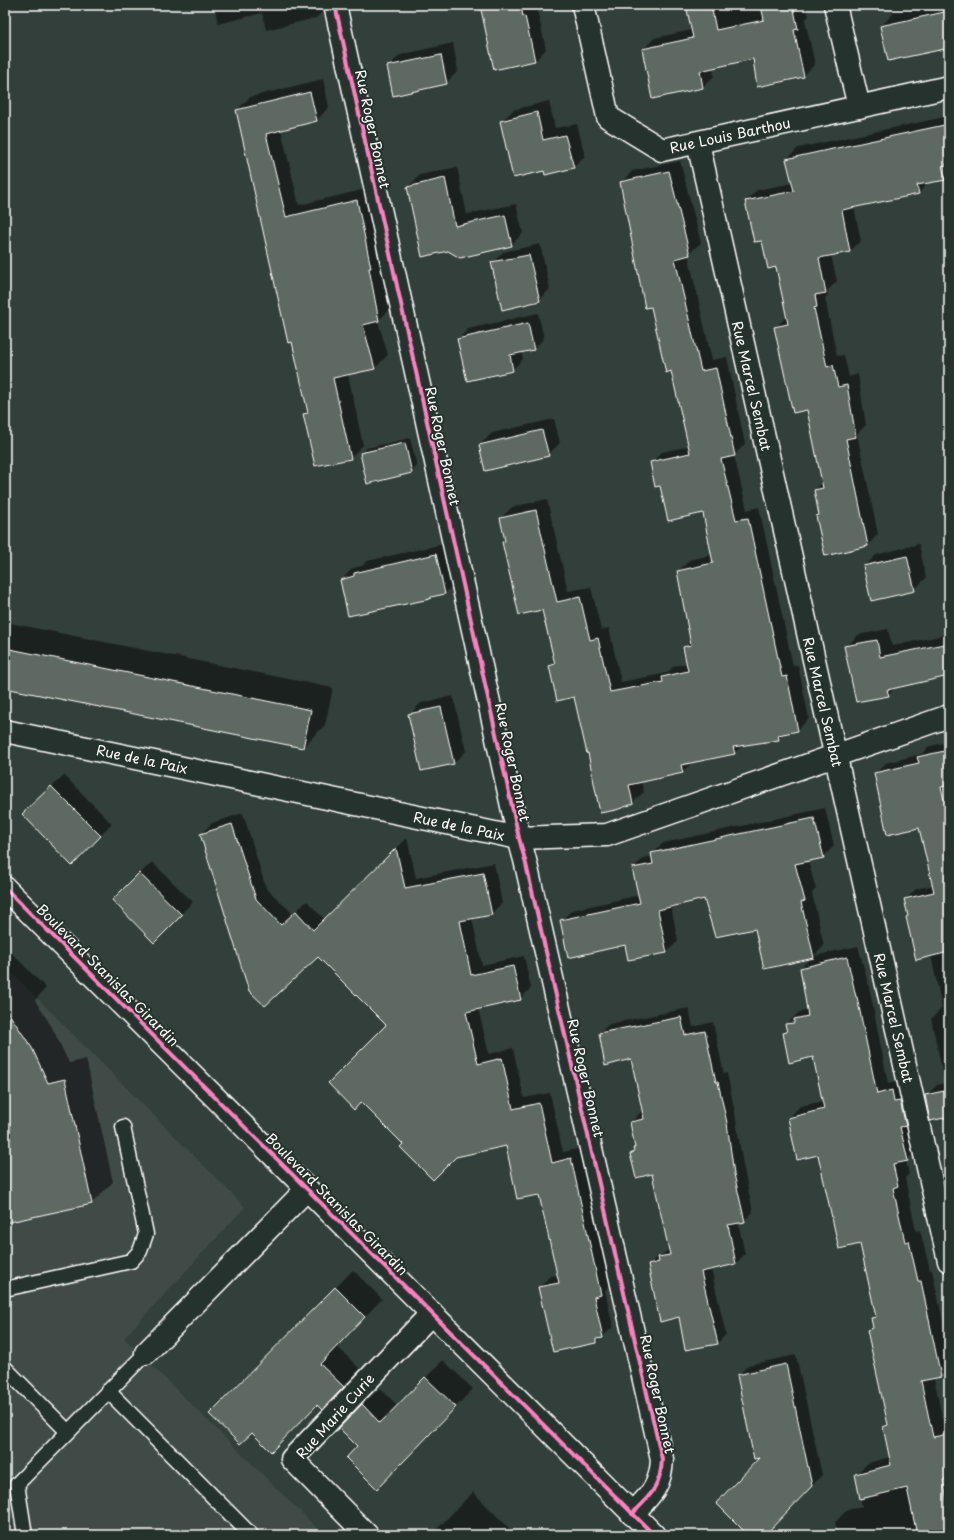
<svg xmlns="http://www.w3.org/2000/svg" width="954" height="1540" viewBox="0 0 954 1540" font-family="'Playpen Sans',sans-serif">
<rect width="100%" height="100%" fill="#333f3a"/>
<filter id="ink" filterUnits="userSpaceOnUse"><feTurbulence type="fractalNoise" baseFrequency=".025" numOctaves="2"/><feDisplacementMap in="SourceGraphic" scale="8" xChannelSelector="R" yChannelSelector="G"/><feConvolveMatrix kernelMatrix="1 2 1 2 8 2 1 2 1" color-interpolation-filters="sRGB"/></filter>
<g filter="url(#ink)">
<path fill="#404c47" d="M 5,966 L 245,1207 L 124,1338 L 324,1535 L 5,1535 Z"/>
<g fill="#0007">
<path d="M 214,5 L 325,5 L 326,8 L 316,18 L 266,30 L 262,13 L 218,24 Z"/>
<path d="M 481,5 L 536,5 L 546,49 L 535,61 Z"/>
<path d="M 687,5 L 806,5 L 809,16 L 805,20 L 815,64 L 803,76 L 753,58 L 713,67 L 714,76 L 703,87 L 653,98 L 643,50 L 654,38 L 692,30 Z"/>
<path d="M 890,5 L 949,5 L 949,46 L 881,26 L 893,14 Z"/>
<path d="M 453,43 L 458,71 L 446,83 L 388,67 L 400,55 Z"/>
<path d="M 323,79 L 329,107 L 316,121 L 281,129 L 299,205 L 370,188 L 392,307 L 378,321 L 388,355 L 375,368 L 348,374 L 363,445 L 350,458 L 304,414 L 308,410 L 293,340 L 237,110 L 250,97 Z"/>
<path d="M 549,101 L 555,128 L 577,124 L 585,156 L 573,168 L 545,170 L 501,122 L 513,110 Z"/>
<path d="M 949,116 L 949,178 L 929,182 L 919,193 L 854,207 L 861,241 L 850,251 L 831,255 L 837,281 L 827,291 L 828,295 L 825,298 L 837,356 L 844,355 L 849,377 L 858,374 L 866,425 L 857,434 L 878,534 L 868,545 L 818,516 L 820,513 L 815,490 L 823,482 L 808,409 L 775,328 L 787,316 L 777,266 L 762,239 L 746,201 L 757,190 L 793,183 L 787,159 L 798,148 Z"/>
<path d="M 680,161 L 701,243 L 688,254 L 712,360 L 727,357 L 745,444 L 734,455 L 747,510 L 759,507 L 793,666 L 798,665 L 809,718 L 798,730 L 785,732 L 778,739 L 743,745 L 734,753 L 693,762 L 682,772 L 641,781 L 644,792 L 632,803 L 589,752 L 575,696 L 550,666 L 555,661 L 542,609 L 503,542 L 506,539 L 501,518 L 512,507 L 547,499 L 568,591 L 591,587 L 601,630 L 609,628 L 621,682 L 667,673 L 674,666 L 688,663 L 684,648 L 691,641 L 678,572 L 689,560 L 712,555 L 704,512 L 661,485 L 651,463 L 662,452 L 689,446 L 672,370 L 652,306 L 621,183 L 632,171 Z"/>
<path d="M 457,167 L 467,214 L 516,204 L 523,233 L 511,245 L 448,250 L 408,187 L 420,175 Z"/>
<path d="M 540,244 L 550,289 L 539,300 L 493,263 L 503,252 Z"/>
<path d="M 949,278 L 949,307 L 947,308 L 942,285 Z"/>
<path d="M 538,313 L 544,338 L 534,349 L 521,352 L 523,359 L 512,370 L 458,340 L 468,329 Z"/>
<path d="M 554,419 L 560,443 L 548,455 L 480,445 L 492,433 Z"/>
<path d="M 410,438 L 417,466 L 411,472 L 361,454 L 367,448 Z"/>
<path d="M 448,543 L 457,581 L 445,593 L 341,580 L 353,568 L 362,566 L 367,561 Z"/>
<path d="M 919,544 L 926,578 L 914,590 L 864,567 L 876,555 Z"/>
<path d="M 5,622 L 333,688 L 325,725 L 303,747 L 5,686 Z"/>
<path d="M 888,629 L 892,646 L 949,634 L 949,674 L 897,686 L 888,695 L 846,647 L 858,635 Z"/>
<path d="M 453,696 L 466,751 L 454,763 L 409,715 L 421,703 Z"/>
<path d="M 949,742 L 949,1116 L 926,1096 L 937,1085 L 945,1083 L 931,1019 L 942,1008 L 931,955 L 908,916 L 905,900 L 916,889 L 933,885 L 920,826 L 875,774 L 886,763 L 922,754 L 930,746 Z"/>
<path d="M 64,775 L 112,824 L 72,864 L 23,814 Z"/>
<path d="M 825,808 L 834,846 L 823,857 L 808,861 L 816,889 L 812,893 L 824,946 L 814,956 L 858,946 L 869,986 L 888,1083 L 903,1079 L 919,1149 L 906,1161 L 909,1174 L 905,1178 L 916,1231 L 920,1230 L 930,1270 L 932,1270 L 949,1349 L 949,1368 L 941,1376 L 934,1378 L 944,1426 L 949,1425 L 949,1535 L 838,1535 L 835,1522 L 847,1510 L 862,1507 L 856,1474 L 868,1463 L 890,1457 L 884,1427 L 888,1423 L 868,1330 L 873,1325 L 872,1319 L 876,1314 L 861,1243 L 818,1154 L 789,1118 L 800,1106 L 824,1101 L 814,1056 L 784,1033 L 787,1030 L 786,1025 L 798,1013 L 802,1012 L 808,1008 L 801,968 L 812,957 L 756,928 L 704,898 L 671,906 L 678,941 L 667,952 L 628,959 L 626,944 L 561,921 L 572,910 L 640,895 L 633,868 L 644,858 L 653,856 L 652,854 L 663,843 Z"/>
<path d="M 243,813 L 266,888 L 293,914 L 307,901 L 325,920 L 407,838 L 416,878 L 494,863 L 502,903 L 491,914 L 472,918 L 482,965 L 524,956 L 531,988 L 520,999 L 478,1008 L 489,1054 L 513,1048 L 524,1098 L 550,1093 L 563,1152 L 582,1148 L 612,1283 L 605,1290 L 613,1327 L 596,1342 L 540,1287 L 550,1276 L 558,1275 L 540,1194 L 507,1145 L 405,1144 L 388,1025 L 318,955 L 265,1005 L 201,834 L 212,823 Z"/>
<path d="M 152,862 L 193,902 L 154,941 L 113,900 Z"/>
<path d="M 5,946 L 46,988 L 35,1000 L 52,1027 L 69,1063 L 86,1059 L 113,1182 L 92,1203 L 5,1222 Z"/>
<path d="M 689,1008 L 693,1027 L 713,1022 L 724,1074 L 727,1073 L 735,1113 L 743,1165 L 753,1212 L 744,1221 L 738,1222 L 745,1254 L 736,1263 L 711,1269 L 726,1334 L 718,1343 L 679,1315 L 649,1265 L 658,1256 L 662,1255 L 669,1249 L 652,1173 L 631,1154 L 635,1151 L 634,1149 L 636,1147 L 631,1122 L 640,1113 L 644,1113 L 632,1058 L 600,1033 L 609,1024 Z"/>
<path d="M 353,1270 L 382,1299 L 337,1346 L 360,1369 L 339,1391 L 317,1404 L 211,1414 Z"/>
<path d="M 796,1355 L 822,1475 L 764,1535 L 749,1535 L 762,1457 L 738,1376 L 748,1365 Z"/>
<path d="M 443,1360 L 473,1389 L 394,1470 L 359,1446 L 362,1405 L 380,1388 L 398,1406 Z"/>
<path d="M 5,1491 L 15,1535 L 5,1535 Z"/>
<path d="M 473,1492 L 516,1535 L 431,1535 Z"/>
</g>
<g fill="#5f6964" stroke="#fff">
<path d="M 480,5 L 521,5 L 523,17 L 525,16 L 535,61 L 494,70 Z"/>
<path d="M 686,5 L 711,5 L 716,30 L 764,20 L 761,5 L 793,5 L 798,29 L 794,30 L 804,77 L 757,87 L 753,59 L 700,71 L 703,88 L 652,99 L 642,49 L 693,38 Z"/>
<path d="M 949,11 L 949,48 L 888,61 L 880,26 Z"/>
<path d="M 441,55 L 447,84 L 393,96 L 387,66 Z"/>
<path d="M 310,92 L 317,121 L 266,134 L 286,217 L 357,200 L 371,268 L 369,268 L 379,321 L 363,325 L 375,369 L 333,378 L 351,459 L 315,466 L 303,414 L 308,413 L 292,342 L 288,343 L 236,110 Z"/>
<path d="M 537,112 L 543,140 L 565,135 L 574,168 L 545,175 L 544,171 L 513,178 L 500,121 Z"/>
<path d="M 949,124 L 949,164 L 942,166 L 946,180 L 917,185 L 919,194 L 842,210 L 850,252 L 819,258 L 826,293 L 815,295 L 817,307 L 814,308 L 827,367 L 833,365 L 838,387 L 847,385 L 856,437 L 846,439 L 868,546 L 825,556 L 816,516 L 819,515 L 814,490 L 823,488 L 807,410 L 793,413 L 774,327 L 788,324 L 776,267 L 768,269 L 762,241 L 754,242 L 745,201 L 794,191 L 786,159 Z"/>
<path d="M 669,171 L 690,255 L 675,259 L 701,371 L 716,368 L 735,456 L 721,459 L 736,520 L 748,518 L 782,677 L 787,676 L 798,731 L 778,735 L 779,740 L 733,747 L 735,754 L 681,765 L 683,773 L 629,785 L 633,804 L 616,810 L 600,813 L 588,753 L 587,754 L 574,697 L 557,701 L 549,666 L 555,664 L 542,610 L 519,615 L 502,542 L 505,541 L 500,518 L 536,510 L 557,602 L 580,597 L 590,640 L 598,638 L 610,692 L 663,682 L 662,677 L 688,671 L 683,647 L 691,645 L 677,571 L 713,563 L 703,513 L 668,521 L 660,486 L 655,487 L 650,462 L 690,453 L 671,371 L 666,373 L 651,307 L 645,308 L 620,182 Z"/>
<path d="M 445,178 L 455,226 L 505,215 L 512,246 L 460,258 L 448,251 L 422,257 L 407,187 Z"/>
<path d="M 529,255 L 540,301 L 502,310 L 491,262 Z"/>
<path d="M 528,323 L 534,350 L 510,355 L 513,371 L 467,381 L 457,339 Z"/>
<path d="M 542,430 L 549,456 L 485,471 L 479,445 Z"/>
<path d="M 405,443 L 412,473 L 367,484 L 360,453 Z"/>
<path d="M 436,554 L 445,594 L 431,597 L 430,599 L 348,616 L 340,580 L 354,576 L 354,573 Z"/>
<path d="M 907,556 L 915,591 L 871,601 L 863,566 Z"/>
<path d="M 877,640 L 880,657 L 949,643 L 949,676 L 887,690 L 889,696 L 856,702 L 844,646 Z"/>
<path d="M 5,648 L 311,710 L 303,748 L 5,688 Z"/>
<path d="M 441,707 L 454,764 L 421,771 L 408,714 Z"/>
<path d="M 949,750 L 949,785 L 941,787 L 949,820 L 949,952 L 916,960 L 906,917 L 908,916 L 904,899 L 934,892 L 919,828 L 887,835 L 874,773 L 919,763 L 917,757 Z"/>
<path d="M 51,786 L 101,836 L 72,866 L 22,814 Z"/>
<path d="M 814,818 L 824,858 L 795,864 L 805,901 L 801,902 L 814,958 L 764,969 L 755,929 L 715,937 L 704,899 L 658,910 L 667,953 L 628,960 L 625,945 L 568,958 L 560,920 L 640,903 L 632,868 L 653,864 L 651,853 Z"/>
<path d="M 232,824 L 256,899 L 281,925 L 296,911 L 313,930 L 396,848 L 405,888 L 483,873 L 492,915 L 460,921 L 471,975 L 513,966 L 521,1000 L 466,1012 L 478,1064 L 502,1058 L 513,1109 L 539,1103 L 552,1163 L 571,1158 L 601,1295 L 594,1297 L 603,1338 L 596,1339 L 596,1343 L 553,1352 L 538,1287 L 559,1283 L 539,1195 L 517,1199 L 506,1146 L 456,1157 L 433,1180 L 400,1147 L 403,1144 L 361,1102 L 354,1110 L 328,1083 L 386,1025 L 318,957 L 265,1006 L 249,991 L 200,834 Z"/>
<path d="M 139,873 L 182,915 L 154,943 L 112,900 Z"/>
<path d="M 847,957 L 856,997 L 857,997 L 877,1094 L 892,1090 L 894,1102 L 900,1101 L 906,1126 L 900,1127 L 908,1161 L 893,1164 L 898,1186 L 893,1188 L 905,1242 L 909,1241 L 918,1281 L 921,1281 L 941,1377 L 921,1381 L 933,1437 L 949,1434 L 949,1479 L 943,1480 L 949,1509 L 949,1535 L 917,1535 L 907,1488 L 860,1499 L 855,1474 L 891,1465 L 883,1427 L 888,1425 L 867,1330 L 873,1328 L 871,1318 L 876,1317 L 860,1244 L 839,1249 L 818,1155 L 797,1160 L 788,1118 L 824,1109 L 813,1057 L 789,1063 L 783,1033 L 787,1032 L 785,1024 L 794,1023 L 794,1019 L 808,1016 L 800,968 Z"/>
<path d="M 5,1008 L 32,1048 L 48,1083 L 65,1079 L 92,1204 L 5,1223 Z"/>
<path d="M 681,1017 L 685,1035 L 705,1031 L 716,1082 L 718,1082 L 727,1123 L 734,1174 L 745,1222 L 728,1225 L 736,1264 L 701,1272 L 718,1344 L 685,1350 L 679,1317 L 660,1322 L 648,1265 L 659,1262 L 658,1257 L 670,1255 L 652,1174 L 636,1178 L 630,1154 L 634,1152 L 633,1148 L 635,1148 L 630,1122 L 644,1119 L 631,1059 L 605,1066 L 599,1033 Z"/>
<path d="M 949,1090 L 949,1117 L 930,1121 L 925,1095 Z"/>
<path d="M 335,1287 L 365,1317 L 320,1364 L 344,1387 L 322,1410 L 317,1405 L 271,1452 L 252,1433 L 240,1444 L 209,1414 Z"/>
<path d="M 786,1364 L 812,1486 L 765,1535 L 748,1535 L 716,1503 L 759,1458 L 754,1459 L 737,1375 Z"/>
<path d="M 425,1377 L 456,1407 L 377,1489 L 346,1458 L 357,1446 L 339,1428 L 362,1404 L 380,1423 Z"/>
</g>
<g fill="none" stroke-linecap="round" stroke-linejoin="round">
<g stroke="#fff" stroke-width="17">
<g id="service">
<path d="M 5,1289 L 131,1261 L 140,1251 L 146,1234 L 123,1127"/>
<path d="M 5,1368 L 68,1432"/>
<path d="M 108,1391 L 251,1535"/>
<path d="M 25,1535 L 17,1484 L 146,1353"/>
</g>
</g>
<g stroke="#fff" stroke-width="25">
<g id="minor">
<path d="M 335,5 L 519,838 L 525,860 L 662,1459 C 661,1486 651,1495 632,1514"/>
<path d="M 583,5 L 608,117 L 662,150 L 949,87"/>
<path d="M 835,5 L 859,107"/>
<path d="M 698,143 L 949,1261"/>
<path d="M 5,731 L 519,838 L 607,835 L 949,716"/>
<path d="M 146,1353 L 307,1189"/>
<path d="M 367,1535 L 292,1459 L 432,1313"/>
</g>
</g>
<g stroke="#fff" stroke-width="25">
<path id="secondary" d="M 5,888 L 654,1535"/>
</g>
<use href="#service" stroke="#26332d" stroke-width="14"/>
<use href="#minor" stroke="#26332d" stroke-width="22"/>
<use href="#secondary" stroke="#26332d" stroke-width="22"/>
<g stroke="#26332d" stroke-width="6">
<g id="cycleway">
<path d="M 335,5 L 519,838 L 525,860 L 662,1459 C 661,1486 651,1495 632,1514"/>
<path d="M 5,888 L 654,1535"/>
</g>
</g>
<use href="#cycleway" stroke="#ff80c0" stroke-width="4"/>
</g>
</g>
<g text-anchor="middle" dominant-baseline="central" stroke-width="4" stroke-linejoin="round" paint-order="stroke">
<g font-size="14" fill="#fff" stroke="#26332d">
<text transform="translate(373 129) rotate(78)">Rue Roger Bonnet</text>
<text transform="translate(730 135) rotate(-12)">Rue Louis Barthou</text>
<text transform="translate(752 386) rotate(77)">Rue Marcel Sembat</text>
<text transform="translate(443 446) rotate(78)">Rue Roger Bonnet</text>
<text transform="translate(823 702) rotate(77)">Rue Marcel Sembat</text>
<text transform="translate(142 759) rotate(12)">Rue de la Paix</text>
<text transform="translate(513 762) rotate(78)">Rue Roger Bonnet</text>
<text transform="translate(459 826) rotate(12)">Rue de la Paix</text>
<text transform="translate(108 975) rotate(45)">Boulevard Stanislas Girardin</text>
<text transform="translate(894 1018) rotate(77)">Rue Marcel Sembat</text>
<text transform="translate(586 1078) rotate(77)">Rue Roger Bonnet</text>
<text transform="translate(337 1204) rotate(45)">Boulevard Stanislas Girardin</text>
<text transform="translate(658 1394) rotate(78)">Rue Roger Bonnet</text>
<text transform="translate(335 1416) rotate(-48)">Rue Marie Curie</text>
</g>
</g>
<rect width="954" height="1540" fill="none" stroke="#26332d" stroke-width="20"/>
<rect x="10" y="10" width="934" height="1520" fill="none" stroke="#fff" stroke-width="1.5" filter="url(#ink)"/>
</svg>
